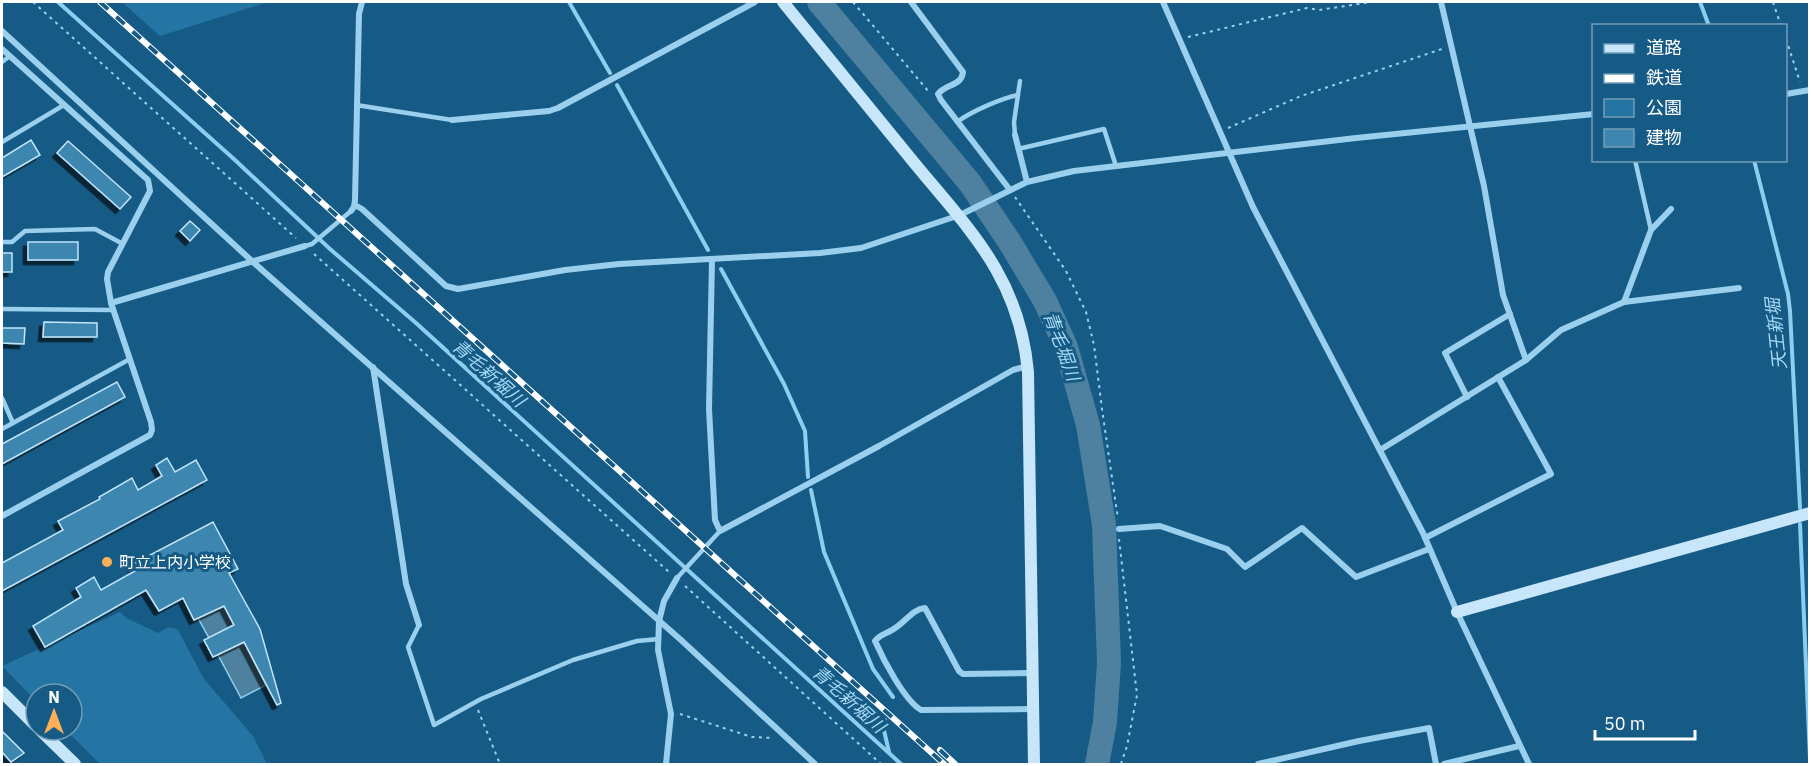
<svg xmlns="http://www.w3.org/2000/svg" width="1811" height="766" viewBox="0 0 1811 766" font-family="'IBM Plex Sans','Noto Sans JP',sans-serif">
<defs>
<filter id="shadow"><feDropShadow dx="-4.5" dy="4.5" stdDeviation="0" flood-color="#0009"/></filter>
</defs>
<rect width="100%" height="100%" fill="#165b85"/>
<g fill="#2475a3">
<path d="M 122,2 L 264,2 L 265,3 L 160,36 Z"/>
<path d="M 120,612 L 126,618 L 158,633 C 166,628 170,625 178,630 L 204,679 L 253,736 L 267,764 L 100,764 L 66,730 L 72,730 L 72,694 L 36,694 L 36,701 L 2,666 Z"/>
</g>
<g fill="#4e819f" stroke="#8dcef0" stroke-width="1.5">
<path d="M 224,606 L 234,625 L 209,638 L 198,618 Z"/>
<path d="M 244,642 L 266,685 L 241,698 L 218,655 Z"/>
</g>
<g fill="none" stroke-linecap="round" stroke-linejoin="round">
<g stroke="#8dcef0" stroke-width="4">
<path d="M 58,2 L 235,160 L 330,249 L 416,323 L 901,764"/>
<path d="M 569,2 L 610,73"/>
<path d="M 1700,2 L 1709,26"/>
<path d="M 617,85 L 708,250"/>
<path d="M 1754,160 L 1788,294 L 1790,311 L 1800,508"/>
<path d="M 721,269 L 784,384 L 805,431 L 808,477"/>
<path d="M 811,490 L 824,552 L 873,669 L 893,697"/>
<path d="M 1800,524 L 1810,759"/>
<path d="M 885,720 L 883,726 L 889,752"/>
</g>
<path stroke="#4e819f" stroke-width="24" d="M 819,2 L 970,183 L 1009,241 L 1045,301 L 1066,347 L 1088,425 L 1104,525 L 1109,663 L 1105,722 L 1097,764"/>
</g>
<g fill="#3e86af" stroke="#c0e5fa" stroke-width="1.5" filter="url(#shadow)">
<path d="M 31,140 L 40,155 L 2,177 L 2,158 Z"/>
<path d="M 68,141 L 131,197 L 120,209 L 57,153 Z"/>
<path d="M 190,221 L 200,230 L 190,241 L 180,231 Z"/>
<rect x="28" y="242" width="50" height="18"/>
<rect x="2" y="253" width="10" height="19"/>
<path d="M 44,322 L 97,323 L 97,337 L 43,337 Z"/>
<path d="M 2,328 L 25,328 L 24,344 L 2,343 Z"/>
<path d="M 117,382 L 125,397 L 2,464 L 2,444 Z"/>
<path d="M 167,458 L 175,472 L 196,460 L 207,480 L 2,591 L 2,563 L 63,530 L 58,521 L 100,499 L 99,497 L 132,478 L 138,490 L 162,476 L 156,465 Z"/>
<path d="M 213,522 L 238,569 L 229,573 L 260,629 L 281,703 L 277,705 L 244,642 L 213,657 L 204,640 L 234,625 L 224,606 L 194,620 L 183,598 L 159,611 L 146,590 L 45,647 L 33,626 L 81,597 L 76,588 L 94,577 L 101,590 L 135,571 L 131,565 Z"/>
<path d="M 2,731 L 24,753 L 11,762 L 2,752 Z"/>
</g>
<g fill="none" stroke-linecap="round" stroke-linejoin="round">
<g stroke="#9ad0ee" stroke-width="2" stroke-dasharray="3 4.5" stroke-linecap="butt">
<path d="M 33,2 L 296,238"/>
<path d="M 853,2 L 929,92"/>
<path d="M 1773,2 L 1781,26"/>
<path d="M 1188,37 L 1307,8 L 1319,10 L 1372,2"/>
<path d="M 1786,39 L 1800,82"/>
<path d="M 1228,128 L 1301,96 L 1442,49"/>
<path d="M 1015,197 L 1066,271 L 1086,312 L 1094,345 L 1102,409 L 1118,519"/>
<path d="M 314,254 L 669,572"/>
<path d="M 1119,539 L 1137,695 L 1127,746 L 1121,764"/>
<path d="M 685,586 L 881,764"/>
<path d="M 478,710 L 500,764"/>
<path d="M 680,714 L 752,737 L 773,738"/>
</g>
<g stroke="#9ad0ee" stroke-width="4.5">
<path d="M 2,62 L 10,56"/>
<path d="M 356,105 L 452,120"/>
<path d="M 957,122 C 972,111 1000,99 1018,95"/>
<path d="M 1015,135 L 1014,122 L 1020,81"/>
<path d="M 2,142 L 64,105"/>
<path d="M 1018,149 L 1104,129 L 1116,166"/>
<path d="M 1635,160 L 1651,230"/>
<path d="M 2,242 L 12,242 L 25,231 L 95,229 L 123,244"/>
<path d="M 305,246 L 312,244 L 351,211"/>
<path d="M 2,309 L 113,310"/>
<path d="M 2,398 L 13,423"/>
<path d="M 2,429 L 130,359"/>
<path d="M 677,578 L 720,531"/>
<path d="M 419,625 L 408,647 L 434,725 L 481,699 L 573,660 L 637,641 L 659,639"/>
</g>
<g stroke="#9ad0ee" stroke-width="6">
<path d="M 911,2 L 963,72 C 962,86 945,84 938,94 L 941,100 L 1010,190"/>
<path d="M 1163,2 L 1253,207 L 1423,533 L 1457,612 L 1529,764"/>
<path d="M 2,31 L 253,262 L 681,640 L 815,764"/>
<path d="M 2,49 L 148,180 L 150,191 L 108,272 L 107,279 L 111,303"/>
<path d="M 1786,94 L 1810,90"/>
<path d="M 452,120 L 549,111 L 558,108 L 755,2"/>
<path d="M 1015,135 L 1027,182"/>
<path d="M 355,205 L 362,209 L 446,286 L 458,289 L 565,270 L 619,264 L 820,253 L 861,248 L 960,215 L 1027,182 L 1074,171 L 1356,138 L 1594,114"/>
<path d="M 351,211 L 354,207 L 355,200 L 359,14 L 362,2"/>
<path d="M 712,259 L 709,409 L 715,520 L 720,531 L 879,446 L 1013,370 L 1028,366"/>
<path d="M 1624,302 L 1651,230 L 1671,209"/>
<path d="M 1526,360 L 1561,330 L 1624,302 L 1739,288"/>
<path d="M 373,367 L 406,584 L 419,625"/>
<path d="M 1467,397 L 1445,353 L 1510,314"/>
<path d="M 1380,450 L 1526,360 L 1503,295 L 1484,186 L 1441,2"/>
<path d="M 2,516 L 150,435 L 152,430 L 151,422 L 111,303 L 305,246"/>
<path d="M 1119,529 L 1160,526 L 1227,549 L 1245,567 L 1302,528 L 1356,577 L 1429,549"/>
<path d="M 1425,538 L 1551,474 L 1498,377"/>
<path d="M 1033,673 L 963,674 L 959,671 L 925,608 C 912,609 904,624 892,630 C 886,634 880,634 875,641 C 883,659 904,700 921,710 L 1033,709"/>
<path d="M 666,764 L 671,714 L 658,650 L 659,621 L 664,601 L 677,578"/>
<path d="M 1258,764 L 1359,741 L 1429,728 L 1436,764"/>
<path d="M 1444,764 L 1519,746"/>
</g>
<g stroke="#c7e6fa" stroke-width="12">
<path d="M 783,2 C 824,52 865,103 907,154 C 965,226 1019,273 1028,372 L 1034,764"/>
<path d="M 1457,612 L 1810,513"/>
<path d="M 2,692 L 36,726"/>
<path d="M 40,730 L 75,764"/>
</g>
<g stroke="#fff" stroke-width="6">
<g id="rail">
<path d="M 100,2 L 944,764"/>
<path d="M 940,750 L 955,764"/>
</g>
</g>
<use href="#rail" stroke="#165b85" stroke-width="4" stroke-dasharray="11" stroke-linecap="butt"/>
</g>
<circle fill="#ffaf57" stroke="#165b85" stroke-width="2" cx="107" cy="562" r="6"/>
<g text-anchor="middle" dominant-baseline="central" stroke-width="6" stroke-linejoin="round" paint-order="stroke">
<g font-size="16" fill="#fff" stroke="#165b85" text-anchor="start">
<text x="119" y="562">町立上内小学校</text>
</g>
<g font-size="18" font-style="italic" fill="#a6d9f5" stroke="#165b85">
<text transform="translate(1776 334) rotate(-96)">天王新堀</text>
<text transform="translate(1062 346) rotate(70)">青毛堀川</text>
<text transform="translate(489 373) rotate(42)">青毛新堀川</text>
<text transform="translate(849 699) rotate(42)">青毛新堀川</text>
</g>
</g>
<rect width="1811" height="766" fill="none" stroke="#ffffff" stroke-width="6"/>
<rect x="1592" y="24" width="195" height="138" fill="#165b85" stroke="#739db6" stroke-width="1.5"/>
<rect x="1604" y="44" width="30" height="9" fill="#c7e6fa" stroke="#739db6" stroke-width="1.5"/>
<text x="1646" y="54" font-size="18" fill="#ffffff">道路</text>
<rect x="1604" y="74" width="30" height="9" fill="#ffffff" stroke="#739db6" stroke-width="1.5"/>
<text x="1646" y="84" font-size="18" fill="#ffffff">鉄道</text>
<rect x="1604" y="99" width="30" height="18" fill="#2475a3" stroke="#739db6" stroke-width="1.5"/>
<text x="1646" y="114" font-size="18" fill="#ffffff">公園</text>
<rect x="1604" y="129" width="30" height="18" fill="#3e86af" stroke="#739db6" stroke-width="1.5"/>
<text x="1646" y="144" font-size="18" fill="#ffffff">建物</text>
<g transform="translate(54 712)"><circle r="28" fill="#165b85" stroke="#739db6" stroke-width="1.5"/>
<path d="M0-4.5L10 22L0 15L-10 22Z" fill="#ffaf57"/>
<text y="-9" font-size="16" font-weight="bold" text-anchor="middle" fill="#ffffff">N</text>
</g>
<path d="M1595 730v9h100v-9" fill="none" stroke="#ffffff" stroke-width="3"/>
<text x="1604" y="730" font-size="18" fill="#ffffff" stroke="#165b85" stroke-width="4.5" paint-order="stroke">50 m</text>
</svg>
